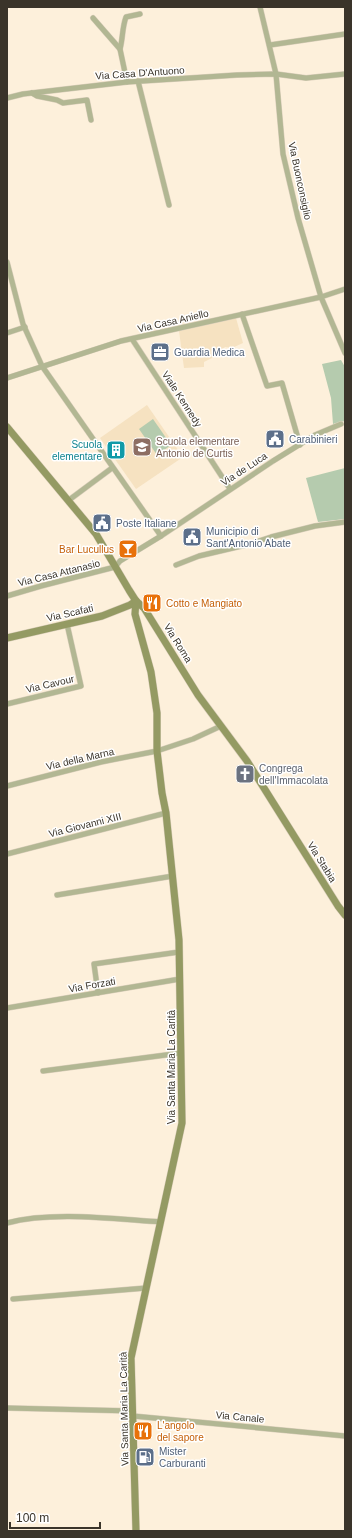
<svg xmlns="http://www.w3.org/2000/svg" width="352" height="1538" viewBox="0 0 352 1538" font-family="Arial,sans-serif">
<rect width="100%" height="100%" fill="#fdf0db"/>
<g fill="#f6e2c1">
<path d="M 236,318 L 243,343 L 232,348 L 225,347 L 216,356 L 204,362 L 204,367 L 184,368 L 179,331 Z"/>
<path d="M 147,405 L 183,457 L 136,489 L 100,438 Z"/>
</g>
<g fill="#b5cbae">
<path d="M 341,360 L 345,367 L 345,421 L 333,424 L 331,398 L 322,364 Z"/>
<path d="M 153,419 L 171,445 L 157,455 L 139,429 Z"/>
<path d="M 345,468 L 345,519 L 318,522 L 306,478 Z"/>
</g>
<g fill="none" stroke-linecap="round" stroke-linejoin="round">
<g stroke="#dacebb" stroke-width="6">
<g id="street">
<path d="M 260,7 L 276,74 L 283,154 L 298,218 L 321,297 L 345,353"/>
<path d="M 93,18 L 120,49 L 127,82"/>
<path d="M 270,45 L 345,34"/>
<path d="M 120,49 C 123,38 122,28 126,17 L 140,14"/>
<path d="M 138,81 L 169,205"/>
<path d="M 32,93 L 37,96 L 57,100 L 63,103 L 87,100 L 91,120"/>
<path d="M 7,98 L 23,94 L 127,82 L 237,75 L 276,74 L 306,78 L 345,74"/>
<path d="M 7,262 L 23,324 L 42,366 L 161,536"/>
<path d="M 242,314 L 267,386 L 282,383 L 300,445"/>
<path d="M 7,333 L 25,327"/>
<path d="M 132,339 L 230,489"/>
<path d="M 7,378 L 121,341 L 321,297 L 345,289"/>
<path d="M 69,500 L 112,468"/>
<path d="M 176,565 L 199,556 L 250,544 L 271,537 L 315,526 L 345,522"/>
<path d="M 7,596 L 41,586 L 115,567 L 120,561 L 161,536 L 273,461 L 315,435 L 341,424"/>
<path d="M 7,704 L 81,686 L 67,624"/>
<path d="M 7,786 L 101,762 L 157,751 L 193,739 L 221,726"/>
<path d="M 7,854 L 166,813"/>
<path d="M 57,895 L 173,876"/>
<path d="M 98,993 L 94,964 L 179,952"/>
<path d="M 7,1008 L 180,979"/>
<path d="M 43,1071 L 181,1053"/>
<path d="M 7,1223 C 53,1211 113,1219 161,1222"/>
<path d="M 13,1299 L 146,1288"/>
<path d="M 7,1408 L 133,1411"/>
<path d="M 133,1416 L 345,1436"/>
</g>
</g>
<g stroke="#dacebb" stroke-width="8">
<g id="secondary">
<path d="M 7,427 L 96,534 L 129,590 L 136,601 L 144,608 L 198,695 L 247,761 L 338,906 L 345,915"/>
<path d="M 7,638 L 102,616 L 130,605 L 136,601"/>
<path d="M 136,1531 L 131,1358 L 182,1123 L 179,940 L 166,813 L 162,793 L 157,751 L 157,713 L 151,672 L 135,614 L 136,601"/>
</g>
</g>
<use href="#street" stroke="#b2b793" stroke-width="5"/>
<use href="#secondary" stroke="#949a63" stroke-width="7"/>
</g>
<defs>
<g id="office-square" transform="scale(1)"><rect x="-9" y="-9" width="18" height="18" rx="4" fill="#5c6f8a" stroke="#fff"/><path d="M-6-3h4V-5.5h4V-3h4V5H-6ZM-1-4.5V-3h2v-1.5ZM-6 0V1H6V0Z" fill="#fff"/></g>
<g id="civic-square" transform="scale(1)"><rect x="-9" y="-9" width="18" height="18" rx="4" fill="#5c6f8a" stroke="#fff"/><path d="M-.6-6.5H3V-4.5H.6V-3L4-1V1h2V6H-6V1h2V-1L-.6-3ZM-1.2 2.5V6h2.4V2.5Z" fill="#fff"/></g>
<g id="school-square" transform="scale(1)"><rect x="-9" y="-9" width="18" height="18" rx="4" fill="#8d6e63" stroke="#fff"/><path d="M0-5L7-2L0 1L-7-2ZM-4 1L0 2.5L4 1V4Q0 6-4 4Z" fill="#fff"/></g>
<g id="building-square" transform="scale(1)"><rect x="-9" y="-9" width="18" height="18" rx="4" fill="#0f9aa8" stroke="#fff"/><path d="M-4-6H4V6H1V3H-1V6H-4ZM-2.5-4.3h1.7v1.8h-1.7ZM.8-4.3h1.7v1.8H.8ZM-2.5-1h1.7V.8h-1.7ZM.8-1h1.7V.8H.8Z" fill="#fff"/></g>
<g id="bar-square" transform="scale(1)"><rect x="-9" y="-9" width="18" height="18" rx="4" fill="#e8710a" stroke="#fff"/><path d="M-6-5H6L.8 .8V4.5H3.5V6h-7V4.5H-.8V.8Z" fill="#fff"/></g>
<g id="restaurant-square" transform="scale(1)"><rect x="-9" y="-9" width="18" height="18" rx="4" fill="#e8710a" stroke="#fff"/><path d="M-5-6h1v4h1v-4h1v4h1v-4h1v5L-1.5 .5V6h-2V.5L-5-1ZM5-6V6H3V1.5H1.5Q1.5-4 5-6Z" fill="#fff"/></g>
<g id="church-square" transform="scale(1)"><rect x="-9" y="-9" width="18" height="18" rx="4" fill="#6b7280" stroke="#fff"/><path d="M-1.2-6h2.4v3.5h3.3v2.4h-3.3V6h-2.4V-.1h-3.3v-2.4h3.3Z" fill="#fff"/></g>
<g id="fuel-square" transform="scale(1)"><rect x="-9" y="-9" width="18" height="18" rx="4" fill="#5c6f8a" stroke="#fff"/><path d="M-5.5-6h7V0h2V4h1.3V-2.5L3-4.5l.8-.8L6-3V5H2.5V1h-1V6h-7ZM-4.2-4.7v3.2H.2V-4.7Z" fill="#fff"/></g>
</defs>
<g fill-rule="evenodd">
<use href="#office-square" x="160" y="352"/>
<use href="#civic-square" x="275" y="439"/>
<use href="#school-square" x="142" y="447"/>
<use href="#building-square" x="116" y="450"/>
<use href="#civic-square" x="102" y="523"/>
<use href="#civic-square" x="192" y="537"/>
<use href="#bar-square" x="128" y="549"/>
<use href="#restaurant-square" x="152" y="603"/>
<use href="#church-square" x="245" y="774"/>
<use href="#restaurant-square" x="143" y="1431"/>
<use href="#fuel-square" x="145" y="1457"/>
</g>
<g text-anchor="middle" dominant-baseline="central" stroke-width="3" stroke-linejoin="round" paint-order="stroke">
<g font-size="10" fill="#3a342a" stroke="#fff">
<text transform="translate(140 73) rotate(-4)">Via Casa D'Antuono</text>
<text transform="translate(300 181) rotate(78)">Via Buonconsiglio</text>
<text transform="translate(173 321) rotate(-13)">Via Casa Aniello</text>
<text transform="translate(182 399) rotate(57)">Viale Kennedy</text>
<text transform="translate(244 469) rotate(-33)">Via de Luca</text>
<text transform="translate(59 573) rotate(-14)">Via Casa Attanasio</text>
<text transform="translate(70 613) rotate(-13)">Via Scafati</text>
<text transform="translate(178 643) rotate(58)">Via Roma</text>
<text transform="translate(50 684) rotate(-13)">Via Cavour</text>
<text transform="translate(80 759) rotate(-13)">Via della Marna</text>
<text transform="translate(85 825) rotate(-14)">Via Giovanni XIII</text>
<text transform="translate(322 862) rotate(58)">Via Stabia</text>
<text transform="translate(92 985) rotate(-10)">Via Forzati</text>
<text transform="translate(171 1067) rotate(-90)">Via Santa Maria La Carità</text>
<text transform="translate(124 1409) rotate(-91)">Via Santa Maria La Carità</text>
<text transform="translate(240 1417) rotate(5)">Via Canale</text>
</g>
<g font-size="10" fill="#4e5e75" stroke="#fff" text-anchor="start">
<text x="174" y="352">Guardia Medica</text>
<text x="289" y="439">Carabinieri</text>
<text x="116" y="523">Poste Italiane</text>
<text x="206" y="531">Municipio di<tspan x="206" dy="12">Sant'Antonio Abate</tspan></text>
<text x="159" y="1451">Mister<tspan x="159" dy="12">Carburanti</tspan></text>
</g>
<g font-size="10" fill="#785e54" stroke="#fff" text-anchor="start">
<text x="156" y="441">Scuola elementare<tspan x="156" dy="12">Antonio de Curtis</tspan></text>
</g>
<g font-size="10" fill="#0d838f" stroke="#fff" text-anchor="end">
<text x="102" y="444">Scuola<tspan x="102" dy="12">elementare</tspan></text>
</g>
<g font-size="10" fill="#c56008" stroke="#fff" text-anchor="start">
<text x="114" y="549" text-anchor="end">Bar Lucullus</text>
<text x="166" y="603">Cotto e Mangiato</text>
<text x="157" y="1425">L'angolo<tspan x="157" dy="12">del sapore</tspan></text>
</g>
<g font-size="10" fill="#5b616d" stroke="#fff" text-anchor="start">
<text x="259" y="768">Congrega<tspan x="259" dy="12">dell'Immacolata</tspan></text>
</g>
</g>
<rect width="352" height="1538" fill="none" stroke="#3a342a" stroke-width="16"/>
<path d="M10 1522v6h90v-6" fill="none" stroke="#3a342a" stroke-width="2"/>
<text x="16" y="1522" font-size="12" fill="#3a342a" stroke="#ffffff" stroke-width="3" paint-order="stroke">100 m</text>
</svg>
